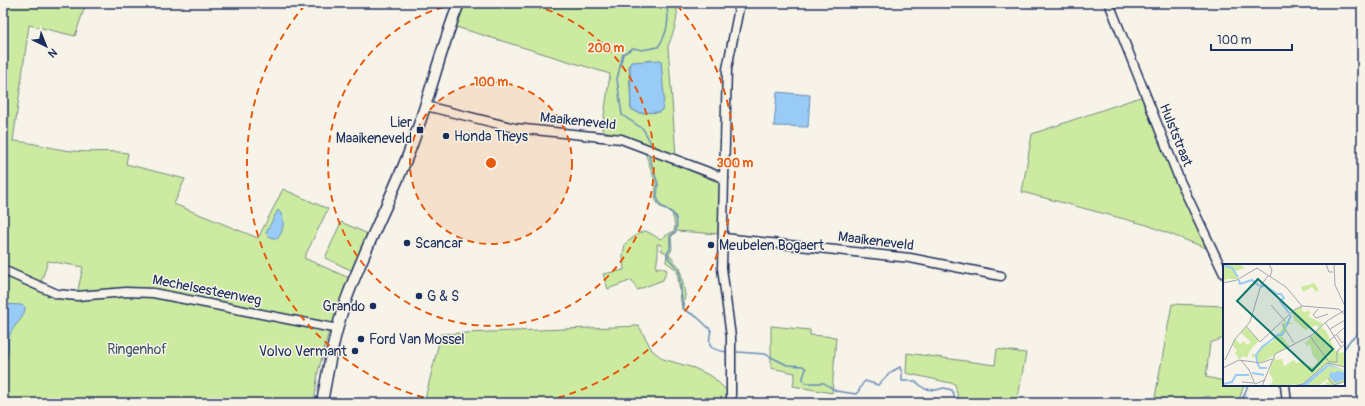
<svg xmlns="http://www.w3.org/2000/svg" width="1365" height="406" viewBox="0 0 1365 406" font-family="Pangolin,sans-serif">
<rect width="100%" height="100%" fill="#f7f3e8"/>
<filter id="ink" filterUnits="userSpaceOnUse"><feTurbulence type="fractalNoise" baseFrequency=".025" numOctaves="2"/><feDisplacementMap in="SourceGraphic" scale="8" xChannelSelector="R" yChannelSelector="G"/><feConvolveMatrix kernelMatrix="1 2 1 2 8 2 1 2 1" color-interpolation-filters="sRGB"/></filter>
<g filter="url(#ink)">
<g fill="#cdeaa1" stroke="#748c80" fill-rule="evenodd">
<path d="M 3,3 L 86,3 L 75,36 L 29,25 L 13,141 C 33,142 52,149 72,151 C 91,153 109,150 128,153 L 126,164 L 185,179 L 174,204 L 258,238 L 283,189 L 328,209 L 304,258 L 349,278 L 331,328 L 167,293 L 77,294 L 83,267 L 48,261 L 40,285 L 3,268 Z"/>
<path d="M 462,3 L 676,3 C 680,16 673,34 668,46 L 676,155 L 602,130 L 610,74 L 453,26 ZM 651,60 L 662,62 L 661,65 L 663,92 L 659,112 L 639,113 L 631,109 L 629,67 L 630,64 Z"/>
<path d="M 1143,96 L 1206,248 L 1147,225 L 1022,192 L 1032,134 Z"/>
<path d="M 645,152 L 720,183 L 718,234 L 677,231 L 671,237 L 672,249 L 669,255 L 680,268 L 685,294 L 684,309 L 682,309 L 677,270 L 666,262 L 667,253 L 662,251 L 661,245 L 657,244 L 658,254 L 656,269 L 660,267 L 667,270 L 663,280 L 637,290 L 632,280 L 608,289 L 603,274 L 624,270 L 623,255 L 625,244 L 639,233 L 646,231 L 660,239 L 674,231 L 675,225 L 672,213 L 659,206 L 655,198 L 656,184 Z"/>
<path d="M 341,222 L 368,234 L 353,271 L 325,258 Z"/>
<path d="M 3,274 L 53,296 L 77,300 L 142,295 L 169,298 L 329,331 L 318,372 L 314,403 L 3,403 Z"/>
<path d="M 1172,304 L 1224,306 L 1224,338 L 1210,343 L 1206,377 L 1224,381 L 1224,385 L 1244,385 L 1238,403 L 1216,403 L 1209,396 L 1188,403 L 1154,403 Z"/>
<path d="M 639,326 L 652,350 L 663,359 L 694,368 L 713,377 L 728,392 L 727,403 L 424,403 L 441,334 Z"/>
<path d="M 771,326 L 810,330 L 810,335 L 836,337 L 832,393 L 793,386 L 795,373 L 771,368 Z"/>
<path d="M 997,349 L 1026,353 L 1017,403 L 959,403 L 955,384 L 906,373 L 907,353 L 995,365 Z"/>
</g>
<g fill="#98cbf5" stroke="#668db9">
<path d="M 661,60 L 664,98 L 662,110 L 659,112 L 639,113 L 631,109 L 630,64 L 631,62 Z"/>
<path d="M 777,92 L 810,95 L 808,127 L 774,126 Z"/>
<path d="M 278,210 C 286,217 284,232 277,239 L 270,237 L 266,233 Z"/>
<path d="M 3,304 L 21,305 L 25,307 C 25,319 14,324 10,334 C 6,344 11,355 3,365 Z"/>
</g>
<g fill="none" stroke-linecap="round" stroke-linejoin="round">
<g stroke="#668db9" stroke-width="1.5">
<path d="M 651,143 L 643,129 L 622,115 L 617,79 L 623,54 L 633,48 L 642,50 L 658,47 C 668,33 670,19 666,3"/>
<path d="M 649,156 L 658,184 L 657,197 L 660,205 C 673,214 679,213 676,231 L 670,236 L 670,249 L 667,254 L 669,259 L 679,270 L 683,309 L 697,317 L 711,330 C 707,348 709,349 727,352"/>
<path d="M 1344,349 L 1351,339 L 1362,332"/>
<path d="M 737,352 L 765,354 L 787,365 L 803,366 L 806,369 L 803,377 L 803,381 L 806,383 L 824,383 L 836,391 L 856,394 C 861,390 861,384 865,381 L 878,385 L 891,372 L 900,367 L 902,373 L 902,381 L 915,381 L 925,389 L 936,390 L 944,388 L 952,390 L 957,403"/>
<path d="M 1198,403 L 1205,400 L 1212,403"/>
<path d="M 1241,403 L 1248,385"/>
</g>
<g stroke="#1b2f5e" stroke-width="11">
<g id="minor">
<path d="M 1109,3 L 1180,181 L 1224,274"/>
<path d="M 426,106 L 515,128 L 621,139 L 724,178"/>
<path d="M 724,238 L 910,258 L 1001,276"/>
<path d="M 3,270 L 57,294 L 77,296 L 126,292 L 153,293 L 338,329"/>
<path d="M 1285,385 L 1287,403"/>
<path d="M 731,403 L 731,337 L 722,268 L 724,178 L 727,69 L 740,3"/>
</g>
</g>
<g stroke="#1b2f5e" stroke-width="13">
<path id="major" d="M 322,403 C 328,369 334,335 345,303 C 363,252 388,205 408,155 C 428,105 439,53 459,3"/>
</g>
<use href="#minor" stroke="#f7f3e8" stroke-width="8"/>
<use href="#major" stroke="#f7f3e8" stroke-width="10"/>
</g>
</g>
<circle cx="491" cy="163" r="81" fill="#e8590c" fill-opacity=".12"/>
<g fill="none" stroke="#e8590c" stroke-width="2" stroke-dasharray="7 5">
<circle cx="491" cy="163" r="81"/>
<path d="M523 3A163 163 0 1 1 459 3"/>
<path d="M447 403A244 244 0 0 1 305 5M677 5A244 244 0 0 1 535 403"/>
</g>
<g fill="#1b2f5e" stroke="#f7f3e8" stroke-width="1.5">
<rect x="416" y="126" width="8" height="8" rx="2"/>
<circle cx="446" cy="136" r="4"/>
<circle cx="407" cy="243" r="4"/>
<circle cx="711" cy="245" r="4"/>
<circle cx="419" cy="296" r="4"/>
<circle cx="373" cy="306" r="4"/>
<circle cx="361" cy="339" r="4"/>
<circle cx="355" cy="351" r="4"/>
</g>
<g text-anchor="middle" dominant-baseline="central" stroke-width="3" stroke-linejoin="round" paint-order="stroke">
<g font-size="14" fill="#1b2f5e" stroke="#f7f3e8">
<text transform="translate(578 121) rotate(6)">Maaikeneveld</text>
<text transform="translate(1176 135) rotate(68)">Hulststraat</text>
<text transform="translate(876 241) rotate(7)">Maaikeneveld</text>
<text transform="translate(207 290) rotate(11)">Mechelsesteenweg</text>
</g>
<g font-size="14" fill="#1b2f5e" stroke="#f7f3e8" text-anchor="start">
<text x="412" y="122" text-anchor="end">Lier<tspan x="412" dy="16">Maaikeneveld</tspan></text>
<text x="454" y="136">Honda Theys</text>
<text x="415" y="243">Scancar</text>
<text x="719" y="245">Meubelen Bogaert</text>
<text x="427" y="296">G &amp; S</text>
<text x="365" y="306" text-anchor="end">Grando</text>
<text x="369" y="339">Ford Van Mossel</text>
<text x="347" y="351" text-anchor="end">Volvo Vermant</text>
</g>
<g font-size="14" fill="#3f546b" stroke="#f7f3e8">
<text x="137" y="349">Ringenhof</text>
</g>
</g>
<g transform="translate(1223 264)">
<rect width="122" height="122" fill="#f7f3e8"/>
<path d="M 0,0 L 16,0 L 22,4 L 12,7 L 15,15 L 3,15 L 1,18 ZM 91,19 L 96,26 L 93,28 L 89,23 L 80,28 L 78,23 ZM 79,42 L 79,47 L 83,48 L 86,44 L 85,47 L 88,48 L 85,52 L 100,60 L 96,64 L 93,61 L 82,66 L 71,56 L 69,48 ZM 67,55 L 66,58 L 71,60 L 64,60 L 63,69 L 59,72 L 66,82 L 51,91 L 53,96 L 59,95 L 61,102 L 71,96 L 73,99 L 79,97 L 83,103 L 87,101 L 89,104 L 95,98 L 90,92 L 87,81 L 83,82 L 82,79 L 98,63 L 103,67 L 113,88 L 116,86 L 116,89 L 122,88 L 122,104 L 111,100 L 103,101 L 80,120 L 47,122 L 50,115 L 46,109 L 51,91 L 40,98 L 34,98 L 32,92 L 29,94 L 29,89 L 33,91 L 39,83 L 49,78 L 60,64 L 59,60 L 62,57 L 65,59 ZM 23,63 L 36,76 L 26,88 L 24,94 L 21,92 L 16,95 L 12,89 L 14,86 L 9,81 L 12,74 L 17,80 L 21,77 L 24,81 L 28,78 L 18,69 ZM 106,102 L 122,106 L 122,118 L 111,122 L 104,122 L 104,120 L 100,122 L 106,116 L 105,115 L 95,122 L 83,122 Z" fill="#cdeaa1"/>
<path d="M 105,100 L 122,106 L 106,102 L 83,122 L 71,122 L 80,120 ZM 105,104 L 110,109 L 114,107 L 121,108 L 122,115 L 112,119 L 106,112 L 108,108 Z" fill="#98cbf5"/>
<path fill="none" stroke="#98cbf5" stroke-width="2" d="M 0,1 L 9,4 L 15,13M 16,16 L 17,20 L 29,16 L 36,22M 38,23 L 42,21 L 54,30 L 58,30 L 61,34 L 57,37 L 66,49M 63,63 L 68,51M 34,98 L 33,91 L 39,83 L 55,71 L 59,71 L 61,66M 34,99 L 37,104 L 44,104M 29,109 L 41,111M 0,120 L 9,118 L 13,111 L 26,111"/>
<path fill="none" stroke="#9fa5b1" stroke-width="1" d="M 46,0 L 49,6 L 47,13M 103,0 L 106,8 L 110,8M 111,0 L 112,21 L 122,42M 0,19 L 14,16 L 34,4 L 63,23 L 79,42 L 116,45 L 122,51M 48,41 L 62,57M 95,45 L 90,51 L 93,54 L 105,50M 102,58 L 118,83M 59,60 L 71,79M 23,62 L 37,78 L 71,46 L 79,42M 107,65 L 122,56M 114,71 L 119,79 L 121,77M 87,72 L 106,98 L 114,98 L 114,87 L 122,80M 106,77 L 122,63M 2,96 L 12,75 L 27,58 L 38,21 L 45,12M 18,96 L 26,106 L 32,120 L 42,116M 0,104 L 16,96 L 38,99 L 49,95M 105,114 L 111,121 L 122,117M 19,118 L 31,119M 39,122 L 52,90 L 89,71 L 104,57 L 122,46M 70,122 L 80,120 L 104,99 L 122,103"/>
<path fill="#0f766e" fill-opacity="0.15" stroke="#0f766e" stroke-width="2" d="M 35,15 L 110,85 L 89,107 L 14,37 Z"/>
<rect width="122" height="122" fill="none" stroke="#1b2f5e" stroke-width="2"/>
</g>
<circle cx="491" cy="163" r="6" fill="#e8590c" stroke="#f7f3e8" stroke-width="2"/>
<g font-size="12" text-anchor="middle" font-weight="bold" fill="#e8590c" stroke="#f7f3e8" stroke-width="3" stroke-linejoin="round" paint-order="stroke">
<text x="606" y="52">200 m</text>
<text x="491" y="86">100 m</text>
<text x="735" y="167">300 m</text>
</g>
<rect width="1365" height="406" fill="none" stroke="#f7f3e8" stroke-width="16"/>
<rect x="8" y="8" width="1349" height="390" fill="none" stroke="#1b2f5e" stroke-width="1.5" filter="url(#ink)"/>
<g transform="translate(46 46) rotate(137)" stroke="#f7f3e8" stroke-width="3" paint-order="stroke">
<path d="M0-3L7 15L0 10L-7 15Z" fill="#1b2f5e"/>
<text y="-6" font-size="11" font-weight="bold" text-anchor="middle" fill="#1b2f5e">N</text>
</g>
<path d="M1211 44v6h81v-6" fill="none" stroke="#1b2f5e" stroke-width="2"/>
<text x="1217" y="44" font-size="12" fill="#1b2f5e" stroke="#f7f3e8" stroke-width="3" paint-order="stroke">100 m</text>
</svg>
